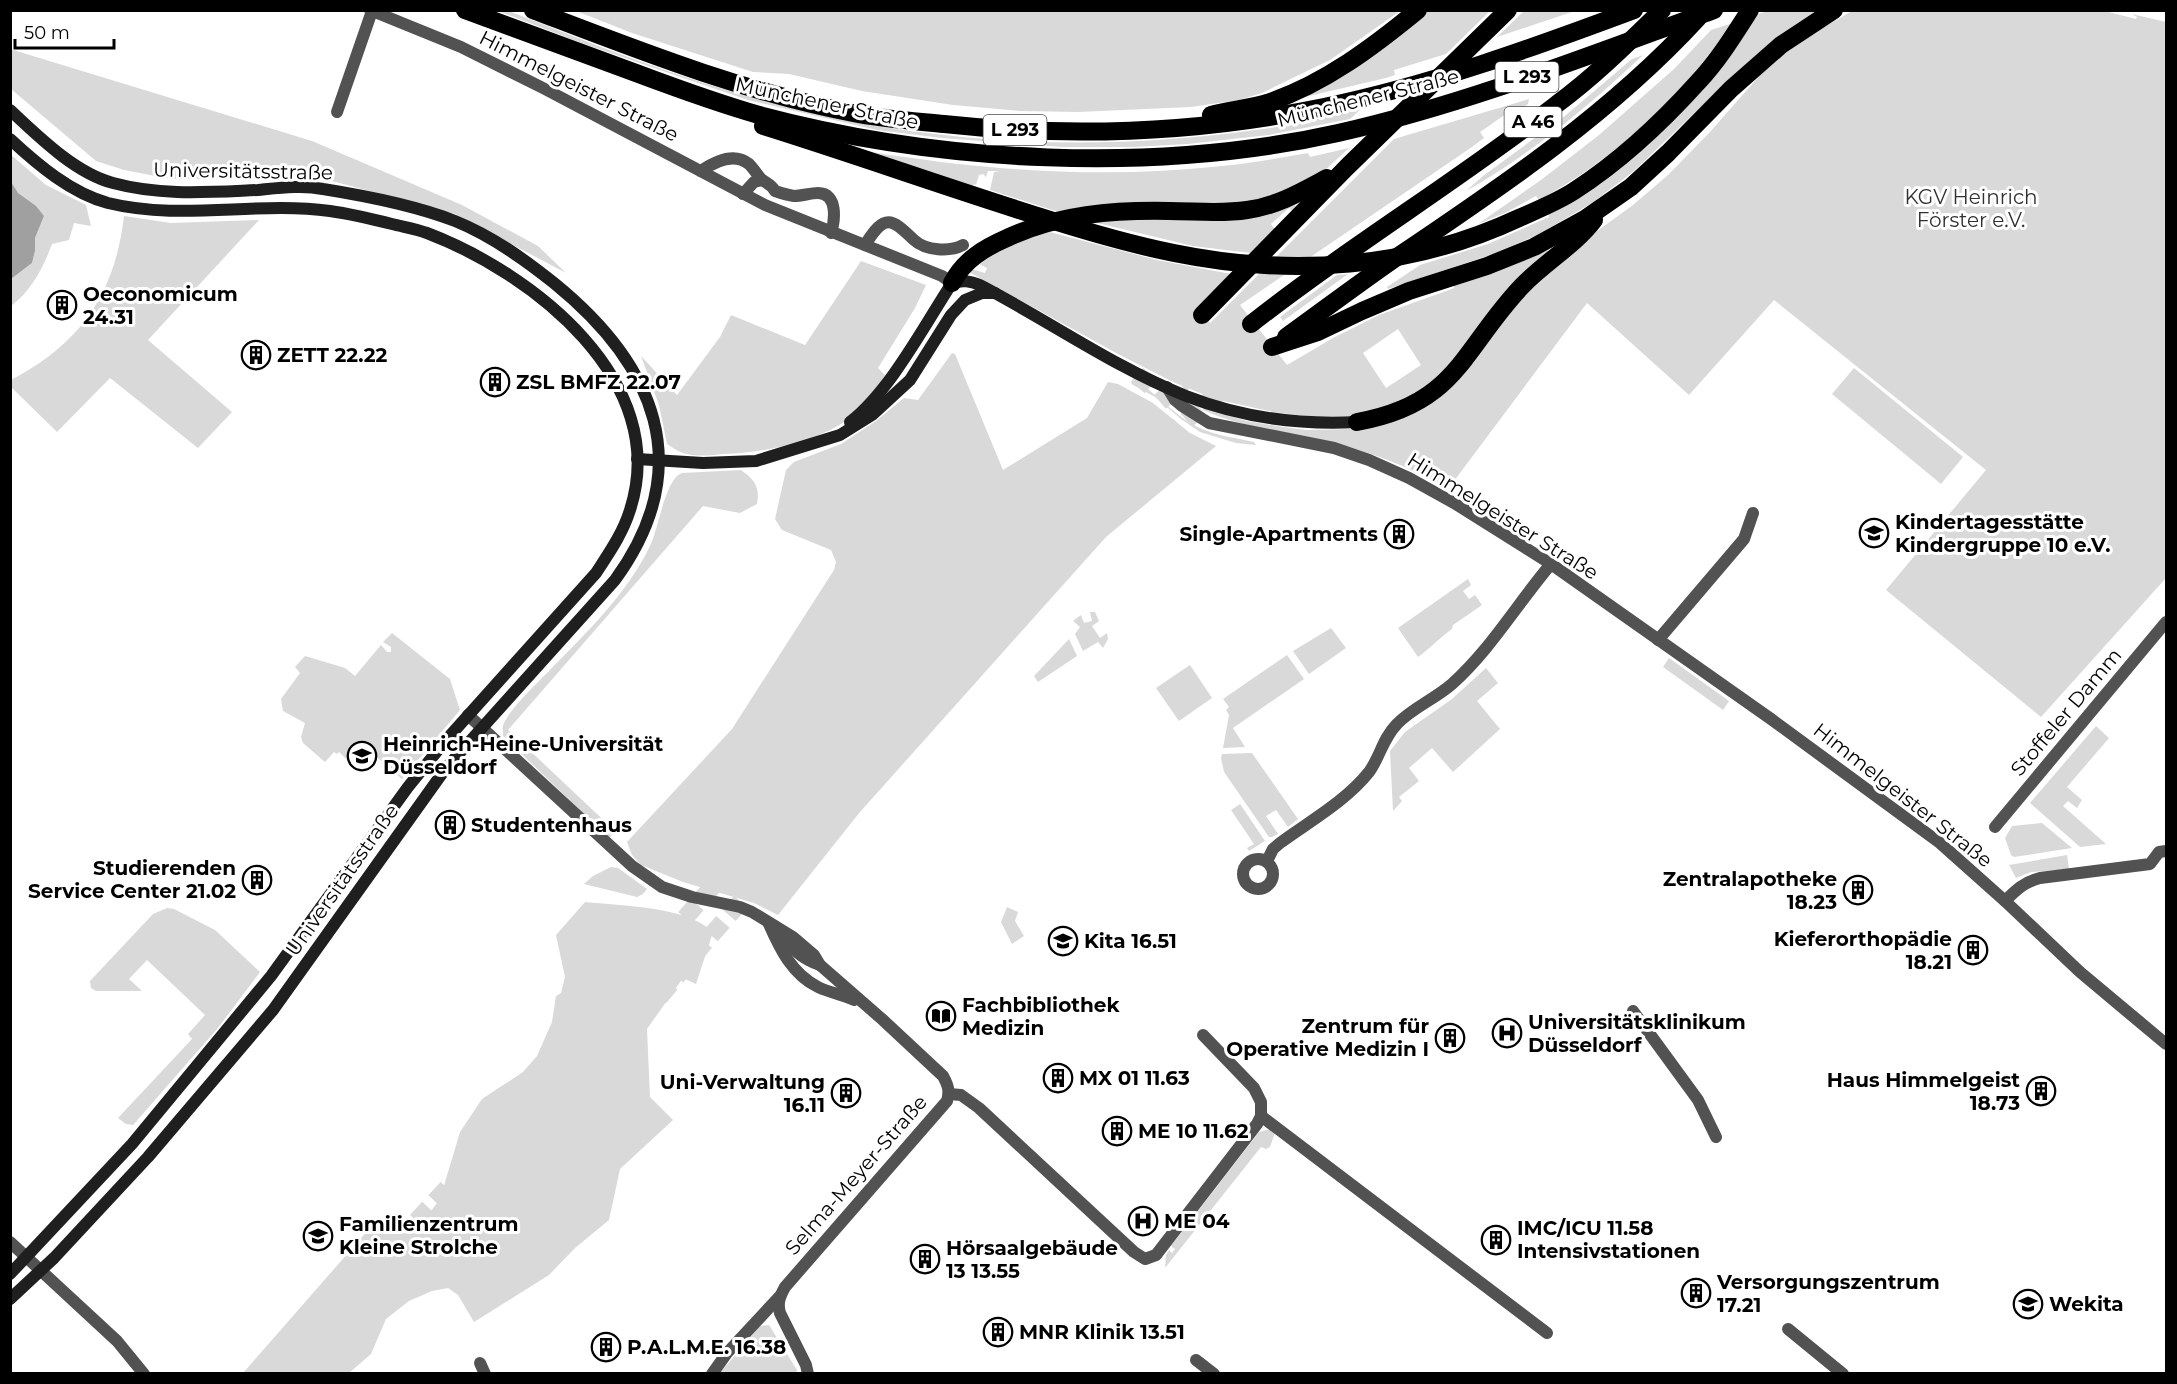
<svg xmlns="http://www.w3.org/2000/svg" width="2177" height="1384" viewBox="0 0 2177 1384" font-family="Montserrat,sans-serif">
<rect width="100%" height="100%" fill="#fff"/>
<g fill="#d9d9d9" fill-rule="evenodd">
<path d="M 2101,10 L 2136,19 L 2137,17 L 2132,14 L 2166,22 L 2166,578 L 2041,717 L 1886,590 L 1986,470 L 1774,300 L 1689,395 L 1587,303 L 1448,489 C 1408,465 1360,448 1314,438 C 1277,430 1238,426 1203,410 L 1204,408 L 1247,421 L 1283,427 L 1307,430 L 1350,429 L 1372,427 L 1452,386 L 1475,361 L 1520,296 L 1589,237 L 1633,205 L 1668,175 L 1710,132 L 1761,74 L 1783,55 L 1814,33 L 1852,11 Z"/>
<path d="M 498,11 L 509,11 C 605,49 704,88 805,111 C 953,146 1104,151 1255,130 C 1291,126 1326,117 1361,109 L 1350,119 L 1269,135 L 1187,144 L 1133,147 L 1063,147 L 942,138 L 877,130 L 748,100 L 584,44 Z"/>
<path d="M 576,11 L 1400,11 L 1330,60 L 1262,93 L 1239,100 L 1191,107 L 1078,112 L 1020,111 L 953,105 L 862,91 L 789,74 L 753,72 L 632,33 Z"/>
<path d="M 1428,11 L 1490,11 L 1446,54 L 1394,70 L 1395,75 L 1386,78 L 1292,100 L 1388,44 Z"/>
<path d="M 1524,11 L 1524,10 L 1575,11 L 1497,37 Z"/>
<path d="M 1769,11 L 1819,11 L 1737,72 L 1634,171 L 1592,203 L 1539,234 L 1505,250 L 1388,289 L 1387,287 L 1420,265 L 1488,244 L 1549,217 L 1548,212 L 1565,203 L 1757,14 Z"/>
<path d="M 1736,22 C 1678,98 1624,153 1539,200 L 1536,196 L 1507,212 L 1478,224 L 1541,180 L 1599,135 L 1674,69 L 1711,30 Z"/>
<path d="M 10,49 L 312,141 L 462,205 L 538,246 L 566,273 L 455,214 L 321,178 L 171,179 L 124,170 L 96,161 L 11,89 Z"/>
<path d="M 1643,55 C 1590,105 1530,155 1466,191 L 1483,176 L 1566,115 L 1632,59 Z"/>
<path d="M 1529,99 L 1528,104 L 1519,111 L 1516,107 L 1480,132 L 1484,138 L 1472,147 L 1240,305 L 1287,365 L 1333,338 L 1379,315 L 1449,290 L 1454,288 L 1454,285 L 1549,250 L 1448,373 L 1386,410 L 1354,417 L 1312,417 L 1273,412 L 1215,399 L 1173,382 L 1118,354 L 969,272 L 971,269 L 985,273 L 987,268 L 977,263 L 989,254 L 1042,230 L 1157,260 L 1231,274 L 1197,311 L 1210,323 L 1394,139 ZM 1398,329 L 1421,365 L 1386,388 L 1363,353 Z"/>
<path d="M 1349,148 L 1321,174 L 1257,203 L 1065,214 L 990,190 L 994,172 L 1000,171 L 988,171 L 986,177 L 983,174 L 979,175 L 976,185 L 974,184 L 972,188 L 872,152 C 987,171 1105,179 1222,166 C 1251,163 1280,158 1308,153 L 1310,157 Z"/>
<path d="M 10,154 L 46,185 L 86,205 L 91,226 L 74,223 L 69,240 L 52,244 C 43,268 32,290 11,306 L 11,279 L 32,263 L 35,251 L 35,238 L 44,216 C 34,203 17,197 11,183 C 8,176 11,162 10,154 Z"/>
<path d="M 1294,204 L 1297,208 L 1293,212 L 1289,208 L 1271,224 L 1275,230 L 1251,253 L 1193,246 L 1089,221 Z"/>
<path d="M 124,216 L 171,223 L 259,220 L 148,340 L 232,412 L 198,448 L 110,378 L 57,432 L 11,387 L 11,380 C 80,344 115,294 124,216 Z"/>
<path d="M 861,261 L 926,285 L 915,308 L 878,368 L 885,375 C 876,389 867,404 854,415 C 820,442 767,452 724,454 C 712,455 699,457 687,454 C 680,453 673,448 667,444 L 659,405 L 641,356 L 677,395 L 720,337 L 731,315 L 805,345 Z"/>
<path d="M 1348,274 L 1283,321 L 1280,317 L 1337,275 Z"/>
<path d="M 952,353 L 955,354 L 1003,470 L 1087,418 L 1108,382 L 1118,384 L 1153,403 L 1190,433 L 1216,446 L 1106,537 L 860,812 L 778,915 L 754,903 L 683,882 L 641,865 L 632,855 L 627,842 L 732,729 L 834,570 L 836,562 L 831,550 L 782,530 L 775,519 L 786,470 L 794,462 L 841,444 L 876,421 L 904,398 L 918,400 Z"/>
<path d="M 1854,368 L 1963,457 L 1941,484 L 1832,394 Z"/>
<path d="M 1133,379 C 1154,391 1169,410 1190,423 C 1210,435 1231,437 1254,442 L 1256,445 L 1236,443 L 1200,432 L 1181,419 L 1155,397 L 1133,385 L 1131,383 Z"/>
<path d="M 741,470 C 755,480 760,487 757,504 L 740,513 L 703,506 L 508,730 L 615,831 L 609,838 L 503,736 C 503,732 502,726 504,723 C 510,709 538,682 549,671 C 586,633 627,594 650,546 C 659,528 665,479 682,473 Z"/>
<path d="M 1468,579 L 1471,585 L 1463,591 L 1469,599 L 1475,595 L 1482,605 L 1453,625 L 1452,629 C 1439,638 1431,648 1418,657 L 1398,628 Z"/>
<path d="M 1090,612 L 1095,612 L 1099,621 L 1092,626 L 1100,638 L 1107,633 L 1108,639 L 1103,648 L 1098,642 L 1083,651 L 1075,634 L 1080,627 L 1073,621 L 1081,615 L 1084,623 L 1092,621 Z"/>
<path d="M 1331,628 L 1346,648 L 1309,674 L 1293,651 Z"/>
<path d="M 392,633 L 450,679 L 460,710 L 402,779 L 373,754 L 360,772 L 339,752 L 337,754 L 334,752 L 325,762 L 303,743 L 301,737 L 305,723 L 283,711 L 281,699 L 300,673 L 295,667 L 305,656 L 345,668 L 355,676 L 381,645 L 387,652 L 391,652 L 391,647 L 383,642 Z"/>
<path d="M 1069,639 L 1077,656 L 1038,682 L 1034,676 Z"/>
<path d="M 1287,655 L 1304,679 L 1233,728 L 1245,747 L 1223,748 L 1229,715 L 1226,710 L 1229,707 L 1223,699 Z"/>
<path d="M 1669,658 L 1729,701 L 1723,710 L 1663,667 Z"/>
<path d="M 1190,665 L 1212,698 L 1179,721 L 1156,688 Z"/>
<path d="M 1486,668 L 1498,683 L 1477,701 L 1500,729 L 1453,772 L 1432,748 L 1409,768 L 1419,781 L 1399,797 L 1402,801 L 1393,811 L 1390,751 L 1405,732 L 1452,699 Z"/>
<path d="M 2096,726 L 2109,738 L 2067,787 L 2082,800 L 2077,808 L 2068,801 L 2063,806 L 2106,844 L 2080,847 L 2030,803 Z"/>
<path d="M 1252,753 L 1298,819 L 1288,827 L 1276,810 L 1266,816 L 1278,834 L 1272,837 L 1269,837 L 1224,772 L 1221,758 L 1222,754 Z"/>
<path d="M 1240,804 L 1265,841 L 1249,851 L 1247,848 L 1254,844 L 1231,810 Z"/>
<path d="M 2042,823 L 2072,848 L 2014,857 L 2011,855 L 2005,838 L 2012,826 Z"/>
<path d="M 2067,855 L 2069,869 L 2031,872 L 2016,878 L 2009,865 Z"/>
<path d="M 611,867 L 618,868 L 647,889 L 643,894 L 637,897 L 584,884 L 593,876 Z"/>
<path d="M 585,902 C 621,906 687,906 713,932 L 696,984 L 683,978 L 647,1029 L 650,1097 L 673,1120 L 620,1169 L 609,1220 L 575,1248 L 549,1275 L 474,1322 L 458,1295 L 448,1288 L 432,1291 L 409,1301 L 386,1319 L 371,1354 L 349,1373 L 243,1373 L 376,1221 L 409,1226 L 428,1215 L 440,1199 L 460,1132 L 482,1099 L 523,1072 L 537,1056 L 552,1022 L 556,996 L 561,993 L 565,977 L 556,935 Z"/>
<path d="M 1007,907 L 1018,912 L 1015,921 L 1024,936 L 1012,944 L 1001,922 Z"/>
<path d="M 167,908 L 174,909 L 215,930 L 260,972 L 218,1028 L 133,1125 L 126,1124 L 118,1118 L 192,1039 L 188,1034 L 205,1015 L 147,960 L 129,979 L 142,991 L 96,991 L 91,988 L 90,981 L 153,914 Z"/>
<path d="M 1266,1130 L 1276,1130 L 1270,1147 L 1266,1149 L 1261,1147 L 1165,1268 L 1166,1255 L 1169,1250 L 1172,1253 L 1175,1249 L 1171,1246 L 1259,1132 Z"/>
<path d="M 769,1325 L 797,1370 L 796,1373 L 720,1373 L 760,1326 Z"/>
</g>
<path fill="#a0a0a0" d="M 11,182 L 18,193 L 36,206 L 44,216 L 35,238 L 35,251 L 32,263 L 11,279 Z"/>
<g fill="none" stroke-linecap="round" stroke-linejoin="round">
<g stroke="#d9d9d9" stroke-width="18" stroke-dasharray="18 9" stroke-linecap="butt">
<path d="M 998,551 L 1009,530 L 1054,482 L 1202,315"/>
<path d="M 264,1374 L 386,1254 L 464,1170 L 791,797 L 907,659 L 988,570 L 1063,493 L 1154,407 L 1251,324"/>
<path d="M 311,1374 L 488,1194 L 604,1064 L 706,941 L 815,818 L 929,681 L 1010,594 L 1078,517 L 1170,434 L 1272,347"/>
</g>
<g stroke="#525252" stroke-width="12">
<path d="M 370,10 L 461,47 L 543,88 L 765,205 L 942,276 L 952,283"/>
<path d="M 337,112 L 372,11"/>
<path d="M 701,171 C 714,162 734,152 749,164 C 753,168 757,174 761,179 C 766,183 771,184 775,191 C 781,193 787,195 794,196 C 802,196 810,193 818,193 C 838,193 835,220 831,233"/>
<path d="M 743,194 L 754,182 L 762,180"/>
<path d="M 865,245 C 885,213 891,218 914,240 C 926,251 950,252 963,245"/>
<path d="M 1167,387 L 1175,400 L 1182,406 L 1209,423 L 1334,448 L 1369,460 L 1409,478 L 1454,503 L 1551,564 L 1771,719 L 1940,843 L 2005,901 L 2080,972 L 2166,1044"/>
<path d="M 1658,640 L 1744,539 L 1753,513"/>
<path d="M 468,715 L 632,866 L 662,887 L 692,897 L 740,907 L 752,912 L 793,937 L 814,955 L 820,965 L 883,1020 L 943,1076 C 948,1085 950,1091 947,1101 L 785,1287 C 780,1296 777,1303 780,1313 L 806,1365 L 808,1374"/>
<path d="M 1995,827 L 2166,622"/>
<circle cx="1258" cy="874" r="15"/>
<path d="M 1267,861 L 1273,849 L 1280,843 C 1310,821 1346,801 1369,772 C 1380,757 1383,738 1397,724 C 1412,708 1435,699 1452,684 C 1491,649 1517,604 1551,564"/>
<path d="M 2005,901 C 2016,890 2024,882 2040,878 L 2150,864 L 2159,852 L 2166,851"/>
<path d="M 769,924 C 780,949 792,974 818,987 C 830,993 842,994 854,1000"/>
<path d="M 783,932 C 790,949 802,959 820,965"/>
<path d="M 1633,1011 L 1698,1100 L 1716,1137"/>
<path d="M 949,1094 L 961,1095 L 979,1108 L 1134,1252 L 1145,1259 L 1156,1255 L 1257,1124 L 1261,1116 L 1261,1102 L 1254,1088 L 1203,1035"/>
<path d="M 1261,1116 L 1547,1333"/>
<path d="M 10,1242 L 117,1341 L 144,1374"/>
<path d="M 1788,1329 L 1843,1374"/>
<path d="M 1196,1360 L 1214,1374"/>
<path d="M 480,1363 L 485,1374"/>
<path d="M 712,1374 L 727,1353 L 780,1296"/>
</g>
<g stroke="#1f1f1f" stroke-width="12">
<path d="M 10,110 C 39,137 75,173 113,183 C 161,196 209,192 258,190 C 279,188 302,185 323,189 C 367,196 414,205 455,221 C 492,236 524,259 554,283 C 655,365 698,466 615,580 L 446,768 L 273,1010 L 148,1157 L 54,1258 L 10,1299"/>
<path d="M 10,139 C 38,165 71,193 108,203 C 181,221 257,201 330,211 C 351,214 372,219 392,224 C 404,227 416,229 427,233 C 532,273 672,381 630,510 C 623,533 609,553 596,573 L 447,739 L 408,787 L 271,976 L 132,1144 L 10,1274"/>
<path d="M 952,283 C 963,280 970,281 980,285 C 1049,321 1114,367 1186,396 C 1240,417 1300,425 1357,422"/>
<path d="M 850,422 C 890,391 924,326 952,283"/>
<path d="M 637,459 L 703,463 L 756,461 L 840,435 L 872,415 L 910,380 L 951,315 L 965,300 L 982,293 L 995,293"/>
</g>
<g stroke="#000" stroke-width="18">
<path d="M 465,10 C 522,31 579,52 636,73 C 676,88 717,103 759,115 C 939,163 1155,174 1338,133 C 1466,104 1590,55 1714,10"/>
<path d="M 533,10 C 638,50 743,92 853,113 C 883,119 914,121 944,124 C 1072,138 1198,133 1324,107 C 1430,85 1532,48 1634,10"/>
<path d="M 1211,115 C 1230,110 1251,108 1270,102 C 1325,83 1373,47 1418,10"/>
<path d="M 763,126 C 856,155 948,188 1041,217 C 1085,231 1129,244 1174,253 C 1291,277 1410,269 1519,218 C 1537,210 1557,202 1574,191 C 1619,162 1662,122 1698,82 C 1718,61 1734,35 1750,10"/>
<path d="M 952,283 C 964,260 984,248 1007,238 C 1058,214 1114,210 1169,211 C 1195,211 1222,214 1247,210 C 1277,206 1301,192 1327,178"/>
<path d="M 1202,315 L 1347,167 L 1508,10"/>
<path d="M 1251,324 C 1350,246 1458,181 1557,104 C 1595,76 1628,43 1662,10"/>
<path d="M 1286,337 C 1322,311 1358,284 1394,259 C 1501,187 1610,114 1698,18"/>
<path d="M 1272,347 L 1318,332 L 1362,311 L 1409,291 L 1487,266 L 1534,247 L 1585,219 L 1631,187 L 1668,153 L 1731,89 L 1781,45 L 1834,10"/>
<path d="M 1357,422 C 1458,404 1462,349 1522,286 C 1545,262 1574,246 1594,220"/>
</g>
</g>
<defs>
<g id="building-ring" transform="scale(1.5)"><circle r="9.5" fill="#fff" stroke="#000" stroke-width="1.5"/><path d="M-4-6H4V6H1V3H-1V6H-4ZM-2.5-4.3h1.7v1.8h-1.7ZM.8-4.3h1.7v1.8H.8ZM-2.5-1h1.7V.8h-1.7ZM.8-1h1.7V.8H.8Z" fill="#000"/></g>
<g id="school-ring" transform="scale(1.5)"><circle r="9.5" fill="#fff" stroke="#000" stroke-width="1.5"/><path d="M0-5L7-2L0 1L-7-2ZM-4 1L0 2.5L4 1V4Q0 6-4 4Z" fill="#000"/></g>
<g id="university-ring" transform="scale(1.5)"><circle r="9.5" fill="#fff" stroke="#000" stroke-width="1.5"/><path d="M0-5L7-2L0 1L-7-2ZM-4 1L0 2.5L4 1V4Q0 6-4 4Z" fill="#000"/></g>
<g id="library-ring" transform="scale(1.5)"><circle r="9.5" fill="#fff" stroke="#000" stroke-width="1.5"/><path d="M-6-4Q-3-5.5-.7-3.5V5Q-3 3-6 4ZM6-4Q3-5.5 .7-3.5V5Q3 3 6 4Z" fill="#000"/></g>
<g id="hospital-ring" transform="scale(1.5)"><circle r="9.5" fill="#fff" stroke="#000" stroke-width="1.5"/><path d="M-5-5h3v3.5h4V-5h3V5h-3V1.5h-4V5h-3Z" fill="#000"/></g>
</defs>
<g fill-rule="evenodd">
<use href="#building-ring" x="62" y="305"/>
<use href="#building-ring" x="256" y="355"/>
<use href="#building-ring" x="495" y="382"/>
<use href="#school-ring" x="1874" y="533"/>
<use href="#building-ring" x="1399" y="534"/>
<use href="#university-ring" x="362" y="756"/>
<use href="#building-ring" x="450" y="825"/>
<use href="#building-ring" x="257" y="880"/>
<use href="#building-ring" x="1858" y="890"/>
<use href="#school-ring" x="1063" y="941"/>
<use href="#building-ring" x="1973" y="950"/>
<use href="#library-ring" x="941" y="1016"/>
<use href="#hospital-ring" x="1507" y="1033"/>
<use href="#building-ring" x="1450" y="1038"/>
<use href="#building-ring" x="1058" y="1078"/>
<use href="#building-ring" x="2041" y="1091"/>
<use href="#building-ring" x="846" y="1093"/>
<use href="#building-ring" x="1117" y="1131"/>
<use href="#hospital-ring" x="1143" y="1221"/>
<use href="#school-ring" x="318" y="1236"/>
<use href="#building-ring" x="1496" y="1240"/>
<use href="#building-ring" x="925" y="1259"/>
<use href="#building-ring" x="1696" y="1293"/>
<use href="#school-ring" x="2028" y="1304"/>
<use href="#building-ring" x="998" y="1332"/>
<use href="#building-ring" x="606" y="1347"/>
</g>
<g text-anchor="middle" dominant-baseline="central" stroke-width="6" stroke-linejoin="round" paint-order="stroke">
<g fill="#fff" stroke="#4c4c4c" stroke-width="1.5">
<rect x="1495.5" y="62" width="63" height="30" rx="4.5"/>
<rect x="1504.5" y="107" width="57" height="30" rx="4.5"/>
<rect x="983.5" y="115" width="63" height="30" rx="4.5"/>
</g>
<g font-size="18" font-weight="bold" fill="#000">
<text x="1527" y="77">L 293</text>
<text x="1533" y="122">A 46</text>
<text x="1015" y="130">L 293</text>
</g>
<g font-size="20" fill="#000" stroke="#fff">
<text transform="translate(579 86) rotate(27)">Himmelgeister Straße</text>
<text transform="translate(1368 98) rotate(-14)">Münchener Straße</text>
<text transform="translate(827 103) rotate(12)">Münchener Straße</text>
<text transform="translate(243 171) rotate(1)">Universitätsstraße</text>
<text transform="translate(1503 516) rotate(32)">Himmelgeister Straße</text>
<text transform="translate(2066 712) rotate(-50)">Stoffeler Damm</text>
<text transform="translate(1903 795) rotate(38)">Himmelgeister Straße</text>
<text transform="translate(342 880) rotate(-55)">Universitätsstraße</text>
<text transform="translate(856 1175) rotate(-49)">Selma-Meyer-Straße</text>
</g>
<g font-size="20" fill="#303030" stroke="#fff">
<text x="1971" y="197">KGV Heinrich<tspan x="1971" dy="23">Förster e.V.</tspan></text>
</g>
<g font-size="20" font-weight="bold" fill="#000" stroke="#fff" text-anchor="start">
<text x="83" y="294">Oeconomicum<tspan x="83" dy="23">24.31</tspan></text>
<text x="277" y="355">ZETT 22.22</text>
<text x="516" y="382">ZSL BMFZ 22.07</text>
<text x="1895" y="522">Kindertagesstätte<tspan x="1895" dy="23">Kindergruppe 10 e.V.</tspan></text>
<text x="1378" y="534" text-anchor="end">Single-Apartments</text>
<text x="383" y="744">Heinrich-Heine-Universität<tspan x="383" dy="23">Düsseldorf</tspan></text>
<text x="471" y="825">Studentenhaus</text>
<text x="236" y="868" text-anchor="end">Studierenden<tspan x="236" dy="23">Service Center 21.02</tspan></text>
<text x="1837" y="879" text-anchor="end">Zentralapotheke<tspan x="1837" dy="23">18.23</tspan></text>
<text x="1952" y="939" text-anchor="end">Kieferorthopädie<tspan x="1952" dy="23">18.21</tspan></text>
<text x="1084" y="941">Kita 16.51</text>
<text x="962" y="1005">Fachbibliothek<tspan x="962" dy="23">Medizin</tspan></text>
<text x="1528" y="1022">Universitätsklinikum<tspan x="1528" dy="23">Düsseldorf</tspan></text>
<text x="1429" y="1026" text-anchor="end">Zentrum für<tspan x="1429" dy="23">Operative Medizin I</tspan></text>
<text x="1079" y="1078">MX 01 11.63</text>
<text x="2020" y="1080" text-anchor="end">Haus Himmelgeist<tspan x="2020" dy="23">18.73</tspan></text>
<text x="825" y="1082" text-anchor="end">Uni-Verwaltung<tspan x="825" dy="23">16.11</tspan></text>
<text x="1138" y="1131">ME 10 11.62</text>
<text x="1164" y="1221">ME 04</text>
<text x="339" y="1224">Familienzentrum<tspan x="339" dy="23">Kleine Strolche</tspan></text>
<text x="1517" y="1228">IMC/ICU 11.58<tspan x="1517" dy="23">Intensivstationen</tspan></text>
<text x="946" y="1248">Hörsaalgebäude<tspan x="946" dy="23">13 13.55</tspan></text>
<text x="1717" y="1282">Versorgungszentrum<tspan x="1717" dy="23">17.21</tspan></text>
<text x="2049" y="1304">Wekita</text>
<text x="1019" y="1332">MNR Klinik 13.51</text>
<text x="627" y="1347">P.A.L.M.E. 16.38</text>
</g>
</g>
<rect width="2177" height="1384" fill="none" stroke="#000000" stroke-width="24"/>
<path d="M15 39v9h99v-9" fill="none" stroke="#000000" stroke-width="3"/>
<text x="24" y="39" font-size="18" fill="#000000" stroke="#ffffff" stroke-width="4.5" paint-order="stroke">50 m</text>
</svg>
